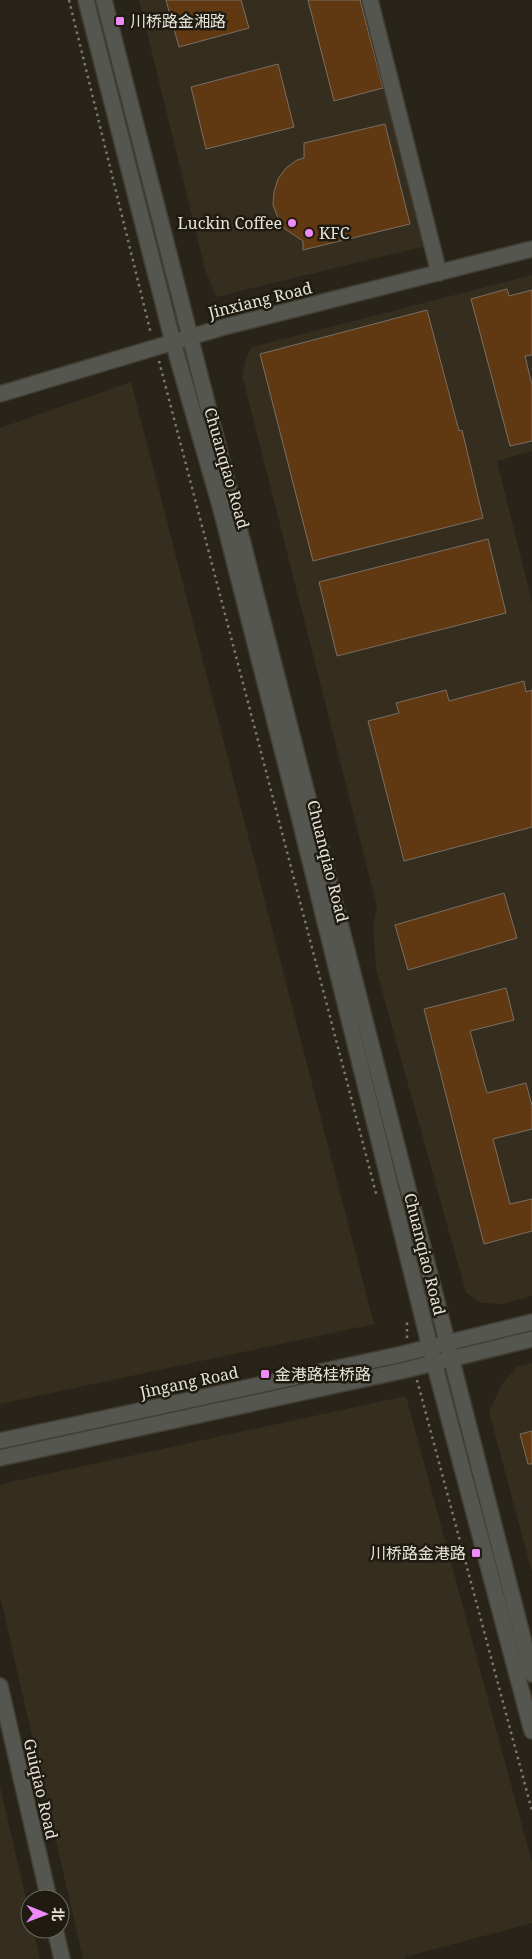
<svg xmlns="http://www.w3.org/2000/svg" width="532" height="1959" viewBox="0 0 532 1959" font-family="'Noto Serif','Noto Sans SC',serif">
<rect width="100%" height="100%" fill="#29241a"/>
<g fill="#352d1d">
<path d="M 139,0 L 376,0 L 434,244 L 216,297 L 205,269 Z"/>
<path d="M 532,275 L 532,451 L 497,461 L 532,602 L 532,1296 L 502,1304 L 482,1303 L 466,1293 L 376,969 L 373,926 L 377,907 L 242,375 L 246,358 L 252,347 Z"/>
<path d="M 131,382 L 374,1324 L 0,1404 L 0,428 Z"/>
<path d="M 532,1363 L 532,1572 L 489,1412 L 502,1384 L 517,1367 Z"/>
<path d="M 406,1396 L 532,1862 L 532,1923 L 405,1957 L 405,1959 L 83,1959 L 0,1596 L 0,1487 L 1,1484 Z"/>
<path d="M 0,1786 L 30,1916 L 30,1929 L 33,1929 L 40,1959 L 0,1959 Z"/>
</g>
<g fill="#603913" stroke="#796e65">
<path d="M 166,0 L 241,0 L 249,28 L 179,47 Z"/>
<path d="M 308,0 L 360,0 L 383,88 L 334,101 Z"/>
<path d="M 278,64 L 294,127 L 206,149 L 191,87 Z"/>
<path d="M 385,124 L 410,224 L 303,250 L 303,241 L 285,229 L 278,218 L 273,205 L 274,192 L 278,179 L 286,168 L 297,160 L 304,158 L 304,143 Z"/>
<path d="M 507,289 L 509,296 L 532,290 L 532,355 L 525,356 L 532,385 L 532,441 L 510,446 L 471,299 Z"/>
<path d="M 427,310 L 459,431 L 462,430 L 483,518 L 313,561 L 260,354 Z"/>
<path d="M 488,539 L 506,613 L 337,656 L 319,582 Z"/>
<path d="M 524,681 L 526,692 L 532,690 L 532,827 L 404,861 L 368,721 L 399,713 L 396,703 L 446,690 L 449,701 Z"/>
<path d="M 504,893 L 517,938 L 408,970 L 395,925 Z"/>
<path d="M 506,988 L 514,1020 L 470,1031 L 487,1093 L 526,1083 L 532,1106 L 532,1129 L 493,1139 L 510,1204 L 532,1199 L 532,1231 L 484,1244 L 424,1009 Z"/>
<path d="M 532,1431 L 532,1464 L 528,1464 L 520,1434 Z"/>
</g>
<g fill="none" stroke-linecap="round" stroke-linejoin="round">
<g stroke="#433f35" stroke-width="18">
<g id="minor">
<path d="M 86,0 L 173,342 L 221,509 L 297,808 L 430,1347 L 532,1731"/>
<path d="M 104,0 L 532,1674"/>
<path d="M 370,0 L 439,273"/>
<path d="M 0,394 L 224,327 L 532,249"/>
<path d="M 0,1441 L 398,1355 L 532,1322"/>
<path d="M 0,1458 L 401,1371 L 532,1339"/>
<path d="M 0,1686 L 49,1899"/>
<path d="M 55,1929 L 62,1959"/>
</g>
</g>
<g stroke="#7c786f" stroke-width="2.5" stroke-dasharray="2.5 4" stroke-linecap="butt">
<path d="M 69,0 L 151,334"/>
<path d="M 159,361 L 377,1197"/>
<path d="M 407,1338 L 407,1319"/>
<path d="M 417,1380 L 532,1811"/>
</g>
<use href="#minor" stroke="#555650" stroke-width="15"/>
</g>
<g fill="#ee8bf8" stroke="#1f1b11" stroke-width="2">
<rect x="115" y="16" width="10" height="10" rx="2.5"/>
<circle cx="292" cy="223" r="5"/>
<circle cx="309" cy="233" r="5"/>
<rect x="260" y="1369" width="10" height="10" rx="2.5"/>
<rect x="471" y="1548" width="10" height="10" rx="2.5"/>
</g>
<g text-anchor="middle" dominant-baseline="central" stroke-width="5" stroke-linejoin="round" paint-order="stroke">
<g font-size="16" fill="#e5e2db" stroke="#1f1b11" text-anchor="start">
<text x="130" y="21">川桥路金湘路</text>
<text x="282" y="223" text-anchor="end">Luckin Coffee</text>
<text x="319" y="233">KFC</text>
<text x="275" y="1374">金港路桂桥路</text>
<text x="466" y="1553" text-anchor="end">川桥路金港路</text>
</g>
<g font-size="16" fill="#e5e2db" stroke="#1f1b11">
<text transform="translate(260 300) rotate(-14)">Jinxiang Road</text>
<text transform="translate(227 468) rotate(74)">Chuanqiao Road</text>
<text transform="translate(328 861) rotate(76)">Chuanqiao Road</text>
<text transform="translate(425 1254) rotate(76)">Chuanqiao Road</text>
<text transform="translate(189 1382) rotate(-12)">Jingang Road</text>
<text transform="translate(41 1789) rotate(77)">Guiqiao Road</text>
</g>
</g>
<g transform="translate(45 1914) rotate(91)"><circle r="24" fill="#1f1b11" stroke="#6e6b62"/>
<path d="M0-4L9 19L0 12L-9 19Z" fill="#ee8bf8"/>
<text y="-8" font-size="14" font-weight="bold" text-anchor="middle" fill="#e5e2db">北</text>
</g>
</svg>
